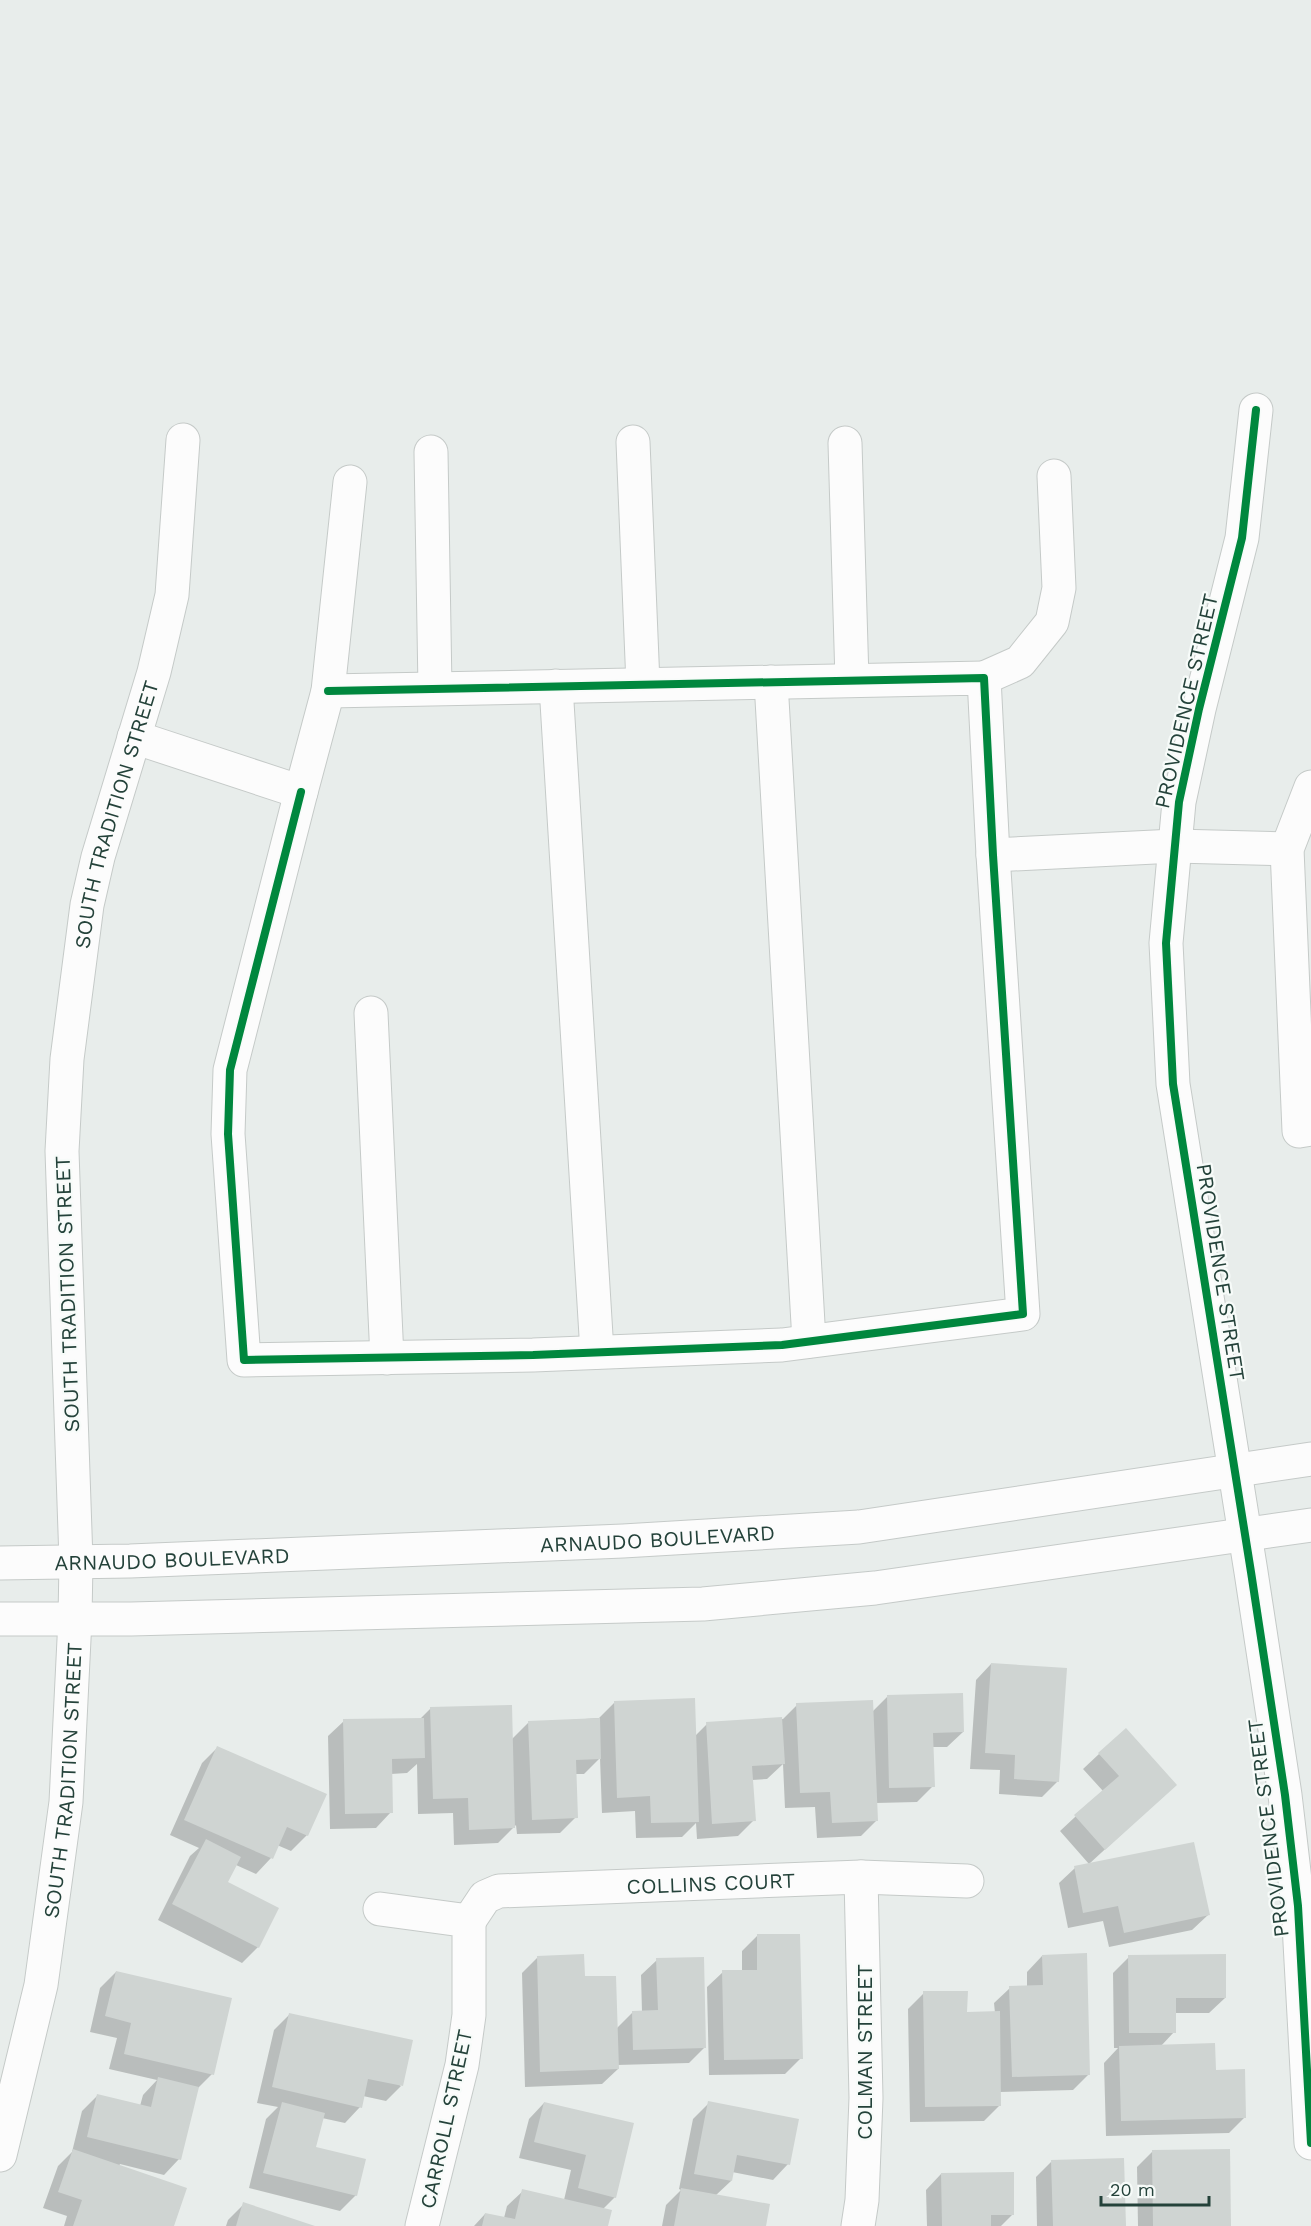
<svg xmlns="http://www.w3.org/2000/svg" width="1311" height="2226" viewBox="0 0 1311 2226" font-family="'Work Sans',sans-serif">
<rect width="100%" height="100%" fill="#e8edeb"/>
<g fill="#0003">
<path d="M 991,1664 L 1058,1781 L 1042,1797 L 999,1794 L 1000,1770 L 970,1769 L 976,1680 Z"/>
<path d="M 887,1697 L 963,1732 L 947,1747 L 932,1747 L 933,1786 L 917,1802 L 876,1803 L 877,1820 L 861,1836 L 817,1838 L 815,1807 L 785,1808 L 783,1764 L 767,1779 L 752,1780 L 754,1820 L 738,1836 L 697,1839 L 696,1823 L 682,1837 L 636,1838 L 635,1811 L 602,1813 L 600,1758 L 584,1774 L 575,1774 L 576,1817 L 560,1833 L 517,1834 L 516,1825 L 498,1843 L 454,1845 L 453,1813 L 418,1814 L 417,1764 L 407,1773 L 391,1774 L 391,1812 L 376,1828 L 330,1829 L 328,1736 L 344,1721 L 420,1719 L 431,1708 L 512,1739 L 528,1723 L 599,1718 L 614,1703 L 695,1736 L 707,1724 L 783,1719 L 797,1705 L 872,1712 Z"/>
<path d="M 217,1748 L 307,1835 L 291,1851 L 277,1845 L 271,1858 L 256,1874 L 236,1865 L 226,1883 L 258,1947 L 242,1963 L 158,1920 L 190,1856 L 199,1848 L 170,1835 L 202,1763 Z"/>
<path d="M 1099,1754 L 1175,1785 L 1089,1864 L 1060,1831 L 1103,1791 L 1083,1769 Z"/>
<path d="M 1075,1868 L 1208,1915 L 1192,1930 L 1109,1947 L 1103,1921 L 1068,1928 L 1059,1883 Z"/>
<path d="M 757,1936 L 801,2058 L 785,2074 L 709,2075 L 707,1987 L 723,1972 L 742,1971 L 742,1951 Z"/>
<path d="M 1042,1956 L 1089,2074 L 1073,2090 L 1000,2092 L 1000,2105 L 984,2121 L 910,2122 L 908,2009 L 924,1993 L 966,2013 L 995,2013 L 994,2003 L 1010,1988 L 1027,1987 L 1027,1972 Z"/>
<path d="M 538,1957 L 584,1978 L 616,2029 L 633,2012 L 642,2012 L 641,1975 L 657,1960 L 705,2047 L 689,2063 L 617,2065 L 618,2069 L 602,2084 L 525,2087 L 522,1973 Z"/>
<path d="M 1129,1957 L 1225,1998 L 1209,2013 L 1174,2013 L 1174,2032 L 1161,2046 L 1214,2071 L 1245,2117 L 1229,2133 L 1106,2136 L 1104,2063 L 1118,2048 L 1114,2048 L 1113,1973 Z"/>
<path d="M 116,1972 L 212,2074 L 196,2090 L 179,2159 L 164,2175 L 120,2164 L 119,2166 L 172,2226 L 64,2226 L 67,2216 L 43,2208 L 58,2166 L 72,2152 L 82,2111 L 97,2096 L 140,2106 L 143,2095 L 157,2080 L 109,2069 L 117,2038 L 90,2032 L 100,1988 Z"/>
<path d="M 290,2014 L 401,2086 L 386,2101 L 363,2096 L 360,2107 L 345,2123 L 322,2118 L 314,2148 L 356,2195 L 340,2211 L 249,2188 L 266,2119 L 278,2107 L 257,2103 L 274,2030 Z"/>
<path d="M 544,2103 L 632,2124 L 615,2197 L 603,2209 L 607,2226 L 474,2226 L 485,2214 L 504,2218 L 507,2206 L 523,2191 L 564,2200 L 571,2170 L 519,2158 L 529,2119 Z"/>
<path d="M 709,2103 L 788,2164 L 773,2180 L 732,2172 L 731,2181 L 715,2196 L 765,2226 L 662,2226 L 666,2205 L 681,2190 L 679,2189 L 693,2119 Z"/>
<path d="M 1153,2151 L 1229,2226 L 1138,2226 L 1137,2167 Z"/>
<path d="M 1051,2162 L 1125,2226 L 1037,2226 L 1036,2177 Z"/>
<path d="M 941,2174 L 1013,2214 L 1001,2226 L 927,2226 L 926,2190 Z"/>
<path d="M 244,2204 L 311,2226 L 226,2226 L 228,2220 Z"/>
</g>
<g fill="#cfd4d2">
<path d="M 991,1663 L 1067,1668 L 1059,1782 L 1014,1779 L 1015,1755 L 985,1753 Z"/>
<path d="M 963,1693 L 964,1732 L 933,1733 L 935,1787 L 889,1788 L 887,1695 Z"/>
<path d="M 695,1698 L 699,1822 L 651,1823 L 650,1796 L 617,1798 L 614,1701 Z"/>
<path d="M 873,1700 L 878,1821 L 832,1823 L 830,1792 L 800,1793 L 796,1703 Z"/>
<path d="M 512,1705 L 515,1828 L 469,1830 L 468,1798 L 433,1799 L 430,1707 Z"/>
<path d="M 782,1717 L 785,1764 L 752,1766 L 756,1821 L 712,1824 L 706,1722 Z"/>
<path d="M 424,1718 L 425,1758 L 392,1759 L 393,1813 L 345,1814 L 343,1719 Z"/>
<path d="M 600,1718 L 601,1759 L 576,1760 L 578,1818 L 532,1820 L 528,1721 Z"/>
<path d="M 1126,1728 L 1177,1785 L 1105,1850 L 1074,1815 L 1119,1776 L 1098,1753 Z"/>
<path d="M 217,1746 L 327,1794 L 308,1836 L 287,1827 L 273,1859 L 184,1820 Z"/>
<path d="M 206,1839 L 241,1857 L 228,1882 L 279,1908 L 259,1948 L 172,1904 Z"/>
<path d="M 1194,1842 L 1210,1915 L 1124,1933 L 1118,1906 L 1083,1913 L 1074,1866 Z"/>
<path d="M 757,1934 L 800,1934 L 803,2059 L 724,2060 L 722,1970 L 757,1970 Z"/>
<path d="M 1087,1953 L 1090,2075 L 1012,2077 L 1009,1986 L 1043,1985 L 1042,1955 Z"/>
<path d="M 584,1954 L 585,1976 L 616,1976 L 619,2069 L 540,2072 L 537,1956 Z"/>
<path d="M 1226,1954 L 1226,1998 L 1176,1998 L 1176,2033 L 1129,2033 L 1128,1955 Z"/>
<path d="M 704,1957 L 706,2048 L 633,2050 L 632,2011 L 658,2010 L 656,1958 Z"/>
<path d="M 116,1971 L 232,1998 L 214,2075 L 124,2054 L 131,2023 L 105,2016 Z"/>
<path d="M 923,1991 L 968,1991 L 967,2012 L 1000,2011 L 1001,2106 L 925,2107 Z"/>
<path d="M 289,2013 L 413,2040 L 403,2086 L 368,2079 L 362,2108 L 272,2087 Z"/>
<path d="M 1215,2043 L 1216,2070 L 1245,2069 L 1246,2118 L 1121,2121 L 1119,2046 Z"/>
<path d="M 158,2077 L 199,2087 L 181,2160 L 87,2137 L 97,2094 L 151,2107 Z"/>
<path d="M 708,2101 L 799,2119 L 790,2165 L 737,2155 L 732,2181 L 694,2174 Z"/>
<path d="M 282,2102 L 325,2113 L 316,2147 L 366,2159 L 357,2196 L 263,2173 Z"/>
<path d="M 544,2102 L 634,2123 L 616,2198 L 578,2188 L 586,2155 L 534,2142 Z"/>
<path d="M 73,2149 L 187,2188 L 174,2226 L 73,2226 L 82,2200 L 58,2192 Z"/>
<path d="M 1230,2149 L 1231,2226 L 1153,2226 L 1152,2150 Z"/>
<path d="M 1124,2158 L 1126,2226 L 1053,2226 L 1051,2160 Z"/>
<path d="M 1014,2172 L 1014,2215 L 991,2215 L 991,2226 L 942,2226 L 941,2173 Z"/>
<path d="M 681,2188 L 770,2204 L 766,2226 L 674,2226 Z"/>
<path d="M 522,2189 L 612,2210 L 608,2226 L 482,2226 L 485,2213 L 515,2219 Z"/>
<path d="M 243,2202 L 315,2226 L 236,2226 Z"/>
</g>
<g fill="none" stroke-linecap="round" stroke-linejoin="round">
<g stroke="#c5cac8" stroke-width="35">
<g id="minor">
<path d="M 1256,410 L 1242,538 L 1199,709 L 1179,802 L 1166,943 L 1173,1084 L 1251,1572 L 1285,1795 L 1298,1906 L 1311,2143"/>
<path d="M 633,442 L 643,684"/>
<path d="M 845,443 L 852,680"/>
<path d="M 431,452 L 435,688"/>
<path d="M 984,678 L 1020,662 L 1052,622 L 1059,588 L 1054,476"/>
<path d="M 771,682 L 809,1341"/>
<path d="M 556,686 L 597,1352"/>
<path d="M 134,737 L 301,792 L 328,691 L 350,482"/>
<path d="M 1311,787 L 1287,849 L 1299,1131 L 1311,1129"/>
<path d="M 301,792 L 230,1070 L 228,1134 L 244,1360 L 533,1355 L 782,1345 L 1023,1314 L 993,855 L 984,678 L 328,691"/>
<path d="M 993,855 L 1175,846 L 1287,849"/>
<path d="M 371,1013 L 387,1358"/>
<path d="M 380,1909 L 469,1921 L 469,2015 L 462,2065 L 422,2226"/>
<path id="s1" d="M 469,1921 L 485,1897 L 499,1891 L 861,1877 L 967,1881"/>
<path id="s2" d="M 0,2155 L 41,1985 L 66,1802 L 75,1619 L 76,1561 L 62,1151 L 67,1059 L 87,905 L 98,857 L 154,672 L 172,595 L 183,440"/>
<path d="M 858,2226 L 862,2200 L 866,2098 L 861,1877"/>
</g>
</g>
<g stroke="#c5cac8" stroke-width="35">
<g id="tertiary">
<path id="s3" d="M 0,1563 L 130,1561 L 623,1541 L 859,1527 L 1311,1459"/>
<path d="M 0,1619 L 131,1619 L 703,1604 L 875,1588 L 1311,1525"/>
</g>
</g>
<use href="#minor" stroke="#fcfcfc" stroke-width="33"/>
<use href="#tertiary" stroke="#fcfcfc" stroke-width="33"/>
<g stroke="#f7fbf9" stroke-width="11">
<g id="cycleway">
<path d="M 1256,410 L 1242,538 L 1199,709 L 1179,802 L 1166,943 L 1173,1084 L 1251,1572 L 1285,1795 L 1298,1906 L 1311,2143"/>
<path d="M 301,792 L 230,1070 L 228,1134 L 244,1360 L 533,1355 L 782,1345 L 1023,1314 L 993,855 L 984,678 L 328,691"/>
</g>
</g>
<use href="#cycleway" stroke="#00873e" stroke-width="8"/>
</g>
<g text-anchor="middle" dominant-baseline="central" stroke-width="4.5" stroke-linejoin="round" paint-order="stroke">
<g font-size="21" fill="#24423a" stroke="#f7fbf9">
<text transform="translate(1186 701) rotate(-77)">PROVIDENCE STREET</text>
<text stroke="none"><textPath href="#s2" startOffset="1353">SOUTH TRADITION STREET</textPath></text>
<text transform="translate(1221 1272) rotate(81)">PROVIDENCE STREET</text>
<text transform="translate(67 1294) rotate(-92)">SOUTH TRADITION STREET</text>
<text stroke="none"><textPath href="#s3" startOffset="658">ARNAUDO BOULEVARD</textPath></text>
<text stroke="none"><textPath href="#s3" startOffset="172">ARNAUDO BOULEVARD</textPath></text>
<text stroke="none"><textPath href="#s2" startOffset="381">SOUTH TRADITION STREET</textPath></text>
<text transform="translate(1268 1828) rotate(-97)">PROVIDENCE STREET</text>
<text stroke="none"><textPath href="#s1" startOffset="256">COLLINS COURT</textPath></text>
<text transform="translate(864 2052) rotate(-90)">COLMAN STREET</text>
<text transform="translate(446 2119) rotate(-78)">CARROLL STREET</text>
</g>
</g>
<path d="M1101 2196v9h108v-9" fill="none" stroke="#24423a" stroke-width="3"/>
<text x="1110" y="2196" font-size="18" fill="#24423a" stroke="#f7fbf9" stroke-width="4.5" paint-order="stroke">20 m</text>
</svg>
